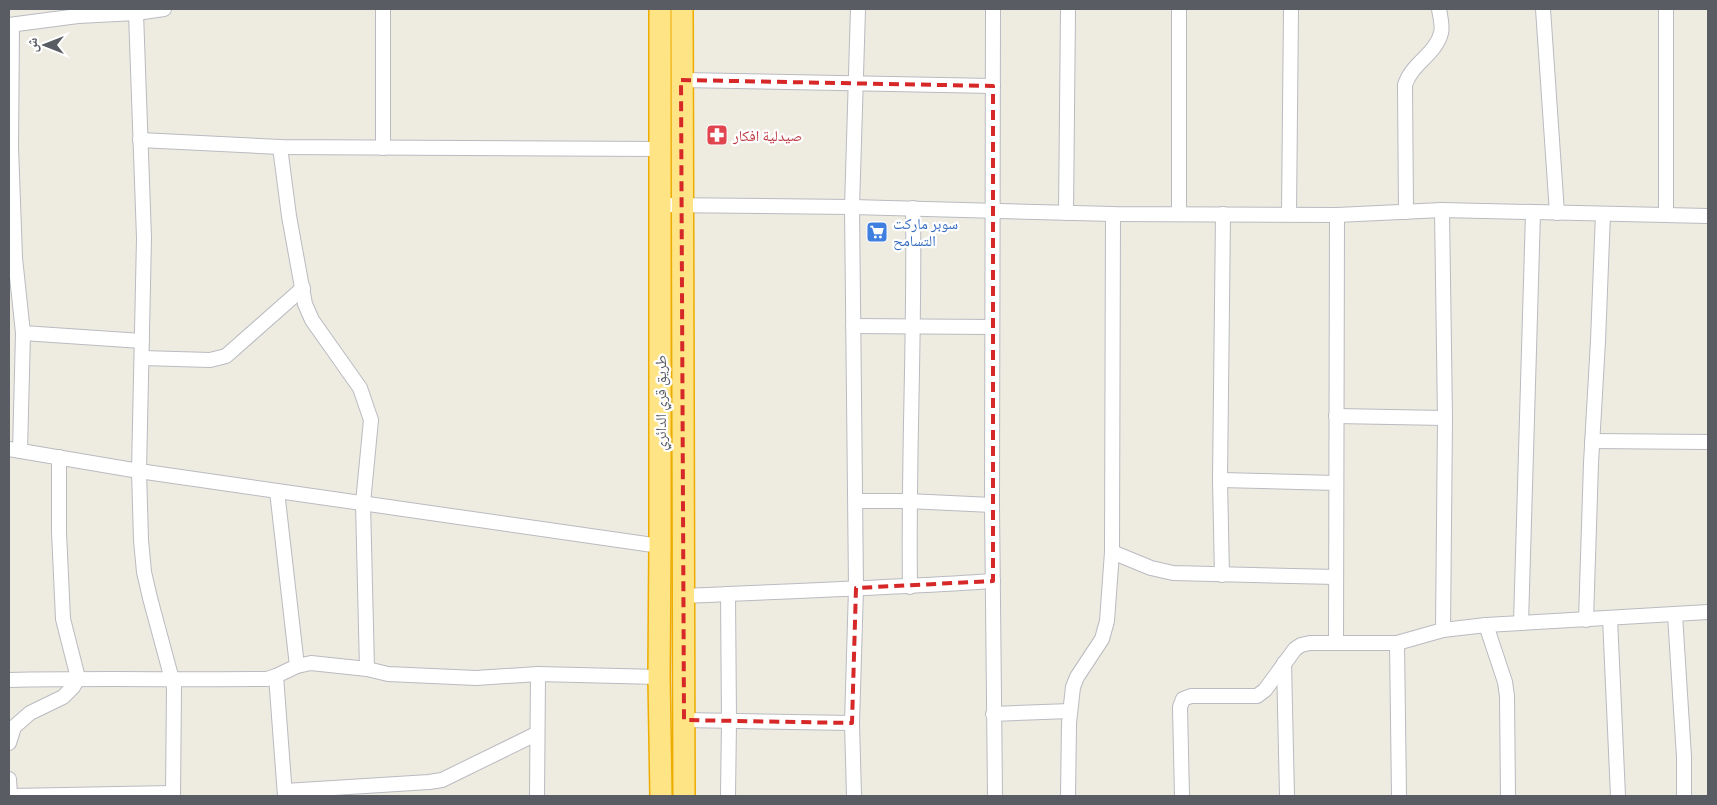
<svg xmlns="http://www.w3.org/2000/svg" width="1717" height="805" viewBox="0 0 1717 805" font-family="'PT Sans Narrow','Noto Naskh Arabic',sans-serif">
<rect width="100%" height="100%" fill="#eeebe1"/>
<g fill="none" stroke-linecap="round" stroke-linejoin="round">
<g stroke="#b9bbc1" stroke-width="16">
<g id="minor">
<path d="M 383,9 L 383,148"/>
<path d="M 993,9 L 992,505 L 995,796"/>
<path d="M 1179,9 L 1179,214"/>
<path d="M 1543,9 L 1557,213"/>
<path d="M 1666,9 L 1666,214"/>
<path d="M 136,13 L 144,238 L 139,471 L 141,540 L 144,572 L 150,598 L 174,687 L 173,796"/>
<path d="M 9,25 L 78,16 L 136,13 L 164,9"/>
<path d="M 12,25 L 11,147 L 15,258 L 23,333 L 20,451"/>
<path d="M 681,80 L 993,86"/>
<path d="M 140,140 L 280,147 L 660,149"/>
<path d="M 280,147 L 289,216 L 305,304 L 312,320 L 360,388 L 371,420 L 363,503 L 367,669"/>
<path d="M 660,205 L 852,207 L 1113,214 L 1337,215 L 1442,210 L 1708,216"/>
<path d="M 1442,210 L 1445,418 L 1443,630"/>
<path d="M 1406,212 L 1405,85 C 1411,64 1436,54 1441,33 C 1443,26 1440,16 1439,9"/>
<path d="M 1066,213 L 1068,9"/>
<path d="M 1289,214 L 1291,9"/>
<path d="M 853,326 L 992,327"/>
<path d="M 23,333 L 142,341"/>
<path d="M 142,358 L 210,360 L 226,356 L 303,288"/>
<path d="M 1336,416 L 1445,418"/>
<path d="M 1592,441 L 1708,442"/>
<path d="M 9,449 L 139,471 L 660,546"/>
<path d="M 1220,480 L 1336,483"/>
<path d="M 277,491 L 297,666"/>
<path d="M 856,501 L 908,501 L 992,505"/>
<path d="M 1112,552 L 1151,568 L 1173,573 L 1336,577"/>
<path d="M 1222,575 L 1220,480 L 1223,214"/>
<path d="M 910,587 C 908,461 915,334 913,208"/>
<path d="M 684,596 C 787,591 890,588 993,581"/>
<path d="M 1675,615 L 1684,757 L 1684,796"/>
<path d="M 1610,618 L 1618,796"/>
<path d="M 1586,620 L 1591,463 L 1598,341 L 1603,214"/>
<path d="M 1521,623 L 1533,213"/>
<path d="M 1486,625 L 1505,682 L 1507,696 L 1508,796"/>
<path d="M 1336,643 L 1337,215"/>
<path d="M 1397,643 L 1399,796"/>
<path d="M 1284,663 L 1287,796"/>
<path d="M 276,676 L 285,796"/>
<path d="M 9,680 C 95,678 181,680 267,679 L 276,676 L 297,666 L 311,663 L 367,669 L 388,674 L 476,678 L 538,674 L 659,677"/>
<path d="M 993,714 L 1070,711"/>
<path d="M 684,720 L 852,723"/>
<path d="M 9,743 L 14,727 L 30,713 L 63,697 L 73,687 L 78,678 L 63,619 L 59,532 L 59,457"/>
<path d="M 9,779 L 10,796"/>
<path d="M 285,791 L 429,782 L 442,780 L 536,734"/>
<path d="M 10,796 L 173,793"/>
<path d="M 537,796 L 538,674"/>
<path d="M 728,796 L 729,721 L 728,594"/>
<path d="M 854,796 L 852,723 L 856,588 L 852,207 L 858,9"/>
<path d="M 1068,796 L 1069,723 L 1073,687 L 1077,677 L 1102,639 L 1107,621 L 1112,552 L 1113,214"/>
<path d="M 1182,796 L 1180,707 L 1183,699 L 1191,696 L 1257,696 L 1265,690 L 1295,649 L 1301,645 L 1310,643 L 1397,643 L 1443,630 L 1486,625 L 1708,612"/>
</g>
</g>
<g stroke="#eeac00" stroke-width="24">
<g id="highway">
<path d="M 660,9 L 660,546 L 659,677 L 661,796"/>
<path d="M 682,9 L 684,796"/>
</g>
</g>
<use href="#minor" stroke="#fff" stroke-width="14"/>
<use href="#highway" stroke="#ffe486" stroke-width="21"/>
</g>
<path fill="none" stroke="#d62828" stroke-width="4" stroke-dasharray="10 6" stroke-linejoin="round" d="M 681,80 L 993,86 L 993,581 L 856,588 L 852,723 L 684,720 Z"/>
<defs>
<g id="pharmacy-square" transform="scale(1.125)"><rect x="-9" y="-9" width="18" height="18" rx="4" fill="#e0444e" stroke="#fff"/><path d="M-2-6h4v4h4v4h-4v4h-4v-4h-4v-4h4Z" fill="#fff"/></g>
<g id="supermarket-square" transform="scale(1.125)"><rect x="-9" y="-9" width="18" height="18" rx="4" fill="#3f7fe0" stroke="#fff"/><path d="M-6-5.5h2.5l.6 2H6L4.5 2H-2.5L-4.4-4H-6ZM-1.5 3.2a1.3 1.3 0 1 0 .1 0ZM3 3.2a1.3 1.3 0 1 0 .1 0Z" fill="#fff"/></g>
</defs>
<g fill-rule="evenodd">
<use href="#pharmacy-square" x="717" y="135"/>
<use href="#supermarket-square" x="877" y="232"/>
</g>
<g text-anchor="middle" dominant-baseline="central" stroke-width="4.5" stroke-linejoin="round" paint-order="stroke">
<g font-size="15" fill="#be3a42" stroke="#fff" text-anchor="start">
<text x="733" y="135">صيدلية افكار</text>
</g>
<g font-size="15" fill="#366cbe" stroke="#fff" text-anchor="start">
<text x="893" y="223">سوبر ماركت<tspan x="893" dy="17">التسامح</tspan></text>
</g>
<g font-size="15" fill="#595d63" stroke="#fff">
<text transform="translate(660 403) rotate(-90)">طريق قري الدائري</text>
</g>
</g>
<rect width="1717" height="805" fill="none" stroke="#595d63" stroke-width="20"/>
<g transform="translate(45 45) rotate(270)" stroke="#ffffff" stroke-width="4" paint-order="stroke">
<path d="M0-4L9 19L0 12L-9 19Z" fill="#595d63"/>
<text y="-8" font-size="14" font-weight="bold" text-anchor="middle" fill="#595d63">ش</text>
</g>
</svg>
